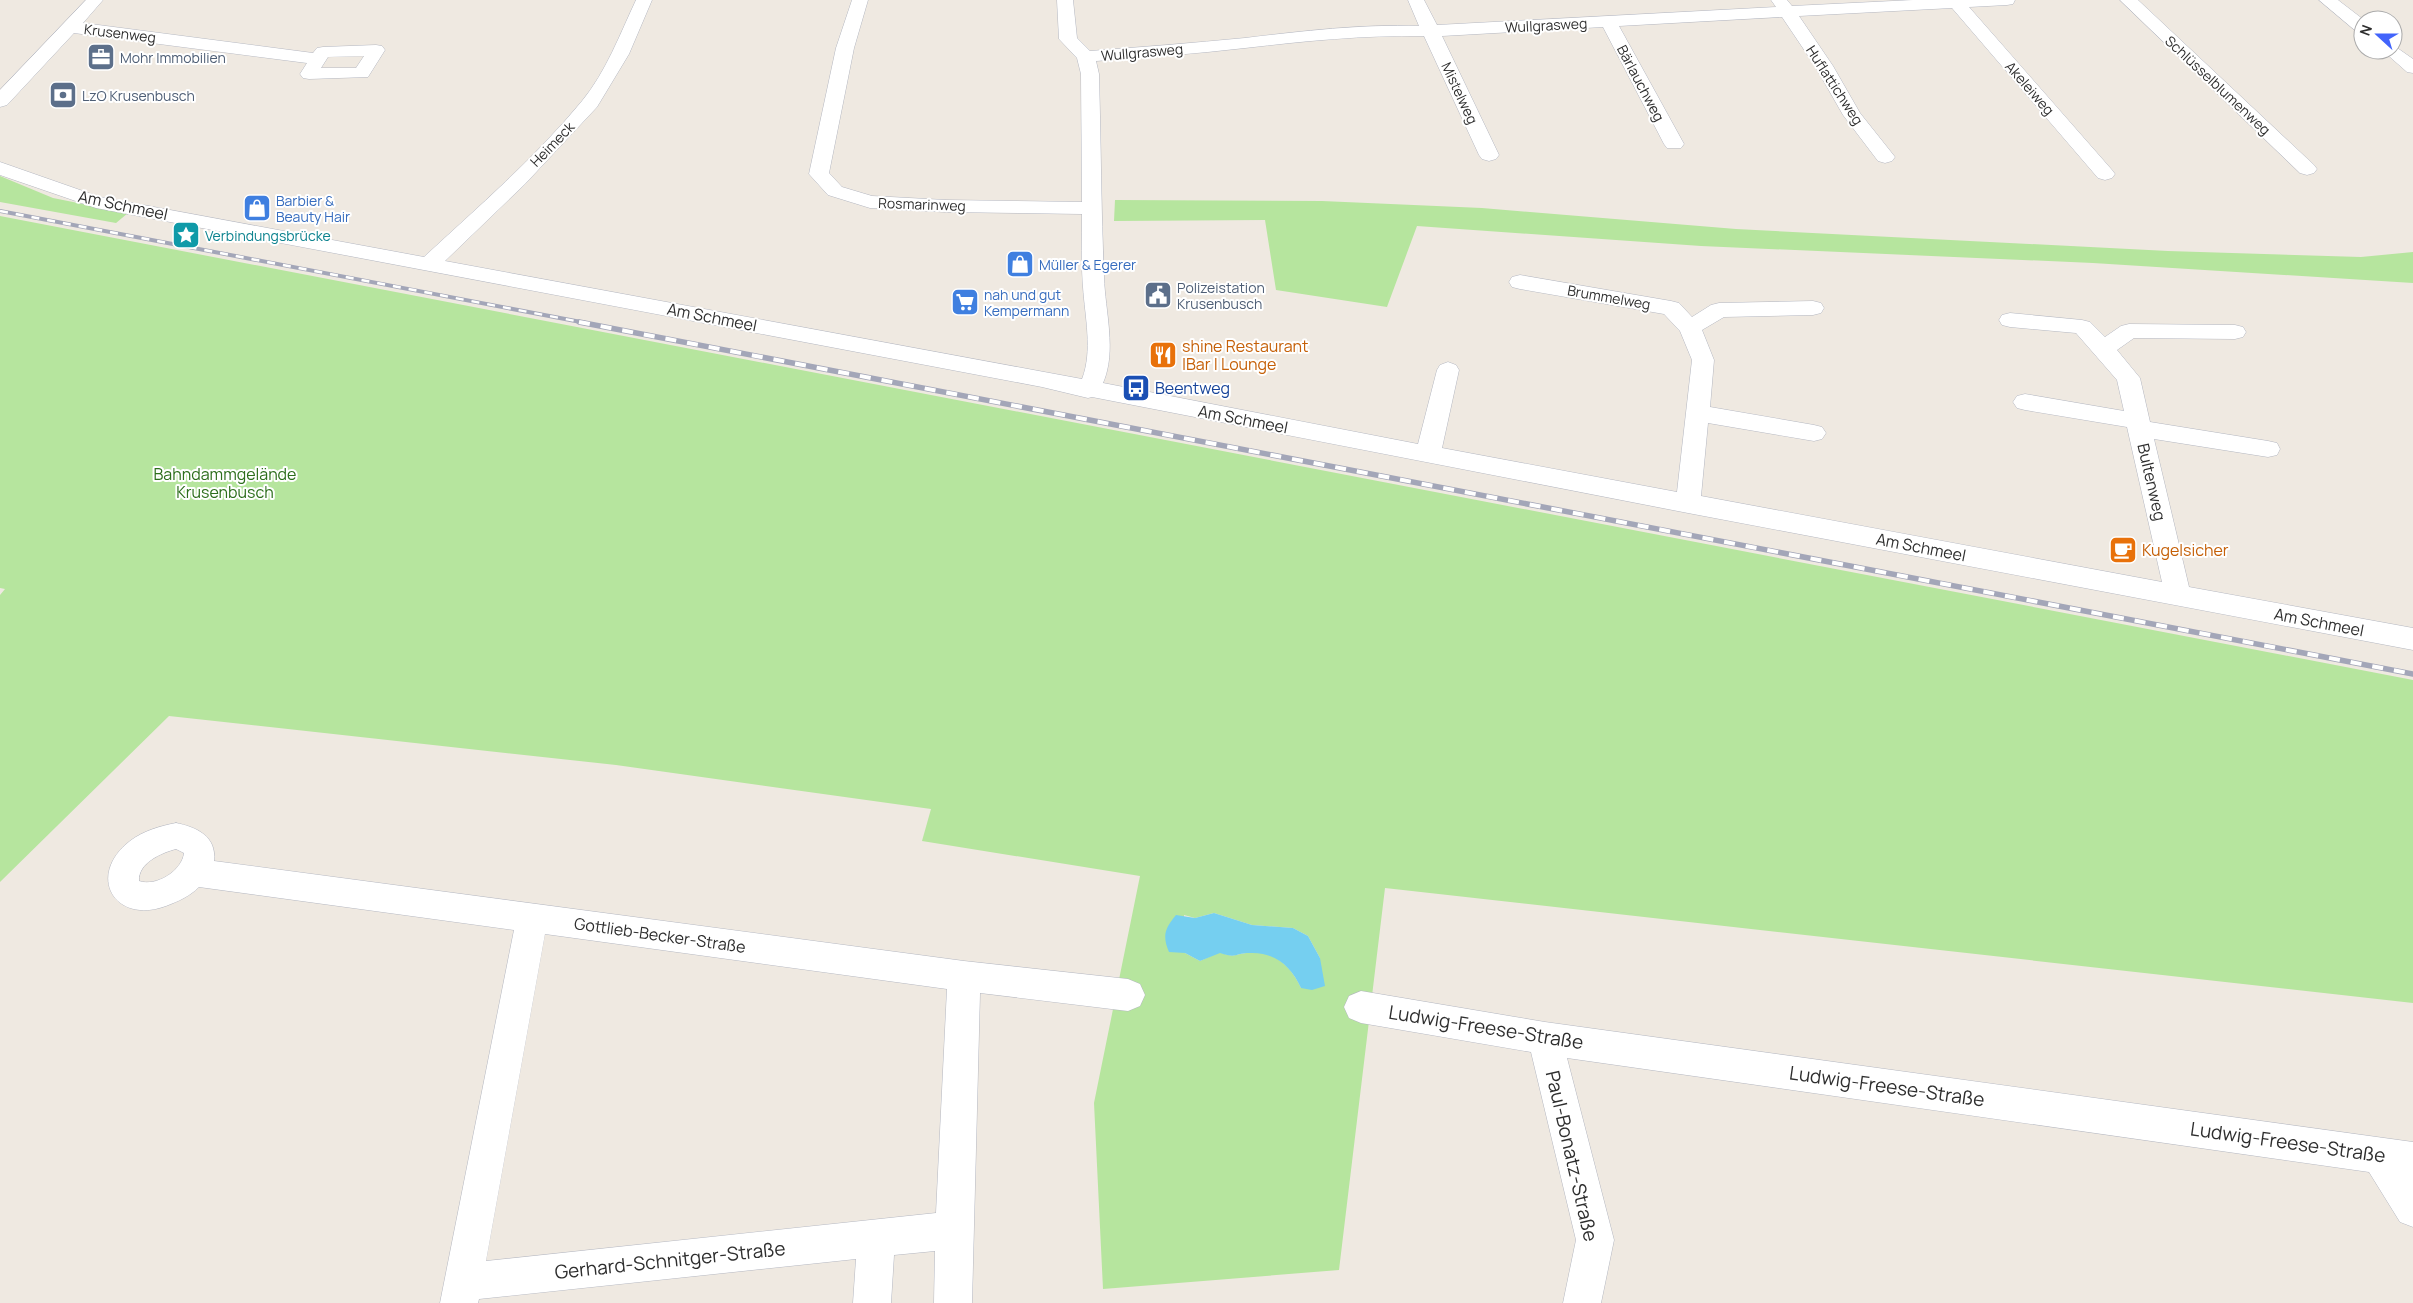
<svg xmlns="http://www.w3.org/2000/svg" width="2413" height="1303" viewBox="0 0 2413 1303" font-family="Manrope,sans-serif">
<rect width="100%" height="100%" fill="#efe9e1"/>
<g fill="#b6e59e" fill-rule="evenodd">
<path d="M 0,176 L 53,198 L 128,213 L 116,223 L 0,202 Z"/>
<path d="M 1115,200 L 1322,201 L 1482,208 L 1736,229 L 2168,251 L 2361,257 L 2413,252 L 2413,283 L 2093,263 L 1701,246 L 1417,226 L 1387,307 L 1276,290 L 1265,220 L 1114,221 Z"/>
<path d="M 0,216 L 2413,680 L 2413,1003 L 1385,888 L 1339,1270 L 1103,1289 L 1094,1103 L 1140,876 L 922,841 L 931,809 L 616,765 L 169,716 L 0,882 L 0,595 L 5,589 L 0,588 ZM 1214,913 L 1252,925 L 1293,928 L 1308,936 L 1320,958 L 1301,988 C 1291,966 1272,948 1246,953 C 1233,955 1233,958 1220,952 L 1200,961 L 1185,953 L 1184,915 L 1195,918 Z"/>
</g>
<path fill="#75cff0" d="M 1214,913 L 1252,925 L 1293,928 L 1308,936 L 1320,958 L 1325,986 L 1312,990 L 1301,988 C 1291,966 1275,952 1250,953 C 1235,953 1237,959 1220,953 L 1200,961 L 1185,953 L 1169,952 C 1162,936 1165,928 1176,915 L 1195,918 Z"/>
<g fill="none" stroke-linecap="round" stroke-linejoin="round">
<g stroke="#b4b7c1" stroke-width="1">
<g id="minor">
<path d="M 86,0 L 103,0 L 83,23 L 313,53 L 317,48 L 323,47 L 376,45 L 382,46 L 385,50 L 368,77 L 309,79 L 303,78 L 300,74 L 307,63 L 74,33 L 7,105 L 0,107 L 0,90 ZM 364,56 L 356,68 L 321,68 L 328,57 Z"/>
<path d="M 636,0 L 652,0 L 629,54 L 597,107 L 525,184 L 445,261 L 1082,379 C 1093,351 1085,317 1083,287 C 1081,263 1082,238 1082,214 L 946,212 L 870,208 L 828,195 L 809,174 L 836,48 L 852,0 L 868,0 L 854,48 L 829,173 L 842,187 L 872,196 L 946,200 L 1082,202 L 1081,74 L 1077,58 L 1059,39 L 1057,0 L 1073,0 L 1077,38 L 1090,51 C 1142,47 1194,43 1245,38 C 1304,31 1361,24 1419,26 L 1408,0 L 1424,0 L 1437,25 L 1776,7 L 1771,0 L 1787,0 L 1792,6 L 1913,0 L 2015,0 L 2013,4 L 2007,5 L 1969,7 L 2112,170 L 2115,174 L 2112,178 L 2105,180 L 2098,178 L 1952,8 L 1799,16 L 1833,66 L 1860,113 L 1895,157 L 1892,161 L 1885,163 L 1878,161 L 1843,115 L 1815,66 L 1782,17 L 1619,26 L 1684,144 L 1681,148 L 1667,148 L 1664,144 L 1603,27 L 1442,36 L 1499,155 L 1496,159 L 1489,161 L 1482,159 L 1479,155 L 1424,36 C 1364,35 1305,41 1245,48 C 1195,54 1146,57 1096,61 L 1099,74 C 1101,142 1101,210 1104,277 C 1105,311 1117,351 1103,383 L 1418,444 L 1437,370 L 1440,365 L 1448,362 L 1456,365 L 1459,370 L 1442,448 L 1677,492 L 1692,360 L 1680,331 L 1664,314 L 1520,289 L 1512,287 L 1509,282 L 1512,277 L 1520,275 L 1671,301 L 1679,303 L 1692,317 L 1711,305 L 1719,303 L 1813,301 L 1821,303 L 1824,308 L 1821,313 L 1813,315 L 1724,317 L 1702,330 L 1714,360 L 1710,407 L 1814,425 L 1822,427 L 1826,433 L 1822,439 L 1814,441 L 1708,423 L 1701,496 L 2162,582 L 2127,427 L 2025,410 L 2017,408 L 2013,402 L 2017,396 L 2025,394 L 2124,411 L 2117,380 L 2076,333 L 2010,327 L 2002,325 L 1999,320 L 2002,315 L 2010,313 L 2082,320 L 2090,322 L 2105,337 L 2121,326 L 2129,324 L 2235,325 L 2243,327 L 2246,332 L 2243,337 L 2235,339 L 2134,338 L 2117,350 L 2140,378 L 2150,422 L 2268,441 L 2277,443 L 2280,449 L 2277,455 L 2268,457 L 2154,439 L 2189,587 L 2413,628 L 2413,650 L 1688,513 L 1092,397 L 1088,398 L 1042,387 L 96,208 L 0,175 L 0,162 L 100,197 L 424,257 C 478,207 535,158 582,101 C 606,72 620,34 636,0 Z"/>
<path d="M 2120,0 L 2138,0 L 2314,165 L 2317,169 L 2314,173 L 2307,175 L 2300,173 Z"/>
<path d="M 2319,0 L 2338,0 L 2364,20 L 2363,33 L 2357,32 Z"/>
<path d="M 2393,45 L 2413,59 L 2413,73 L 2407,72 L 2382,50 L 2393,50 Z"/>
<path d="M 176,823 C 196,827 217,836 214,861 L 964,961 L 1128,979 L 1140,984 L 1145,995 L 1140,1006 L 1128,1011 L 980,993 L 972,1303 L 934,1303 L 935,1251 L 894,1255 L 891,1303 L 853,1303 L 856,1259 L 479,1299 L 478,1303 L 440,1303 L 514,930 L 199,887 C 190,896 179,901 166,906 C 114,925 86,875 130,841 C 143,831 160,826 176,823 ZM 176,849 L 184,853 C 182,871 156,887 139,881 C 138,863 161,853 176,849 ZM 545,934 L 947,989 L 936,1213 L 486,1261 Z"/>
<path d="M 1361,991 L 1545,1022 L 2413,1142 L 2413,1227 L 2400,1222 L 2369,1172 L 1567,1058 L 1614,1240 L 1601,1303 L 1563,1303 L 1576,1240 L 1531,1052 L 1361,1023 L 1349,1018 L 1344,1007 L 1349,996 Z"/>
</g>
</g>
<use href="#minor" fill="#fff" fill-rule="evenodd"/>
<g stroke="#a3a6b8" stroke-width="4">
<path id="rail-far1" d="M 0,211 L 586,323"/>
</g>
<g stroke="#a3a6b8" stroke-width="5.5">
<path id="rail" d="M 579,322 L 2413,674"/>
</g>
<use href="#rail-far1" stroke="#fff" stroke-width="2.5" stroke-dasharray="8" stroke-linecap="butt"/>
<use href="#rail" stroke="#fff" stroke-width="4" stroke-dasharray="11" stroke-linecap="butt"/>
</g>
<defs>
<g id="office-square" transform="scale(1.4375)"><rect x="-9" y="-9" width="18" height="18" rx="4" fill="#5c6f8a" stroke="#fff"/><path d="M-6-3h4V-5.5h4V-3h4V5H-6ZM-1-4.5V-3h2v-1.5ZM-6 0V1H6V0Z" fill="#fff"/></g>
<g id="bank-square" transform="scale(1.4375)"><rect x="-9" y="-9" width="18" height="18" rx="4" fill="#5c6f8a" stroke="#fff"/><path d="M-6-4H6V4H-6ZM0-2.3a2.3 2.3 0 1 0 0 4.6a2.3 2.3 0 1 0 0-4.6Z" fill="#fff"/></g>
<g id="shop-square" transform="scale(1.4375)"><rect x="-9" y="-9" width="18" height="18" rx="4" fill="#3f7fe0" stroke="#fff"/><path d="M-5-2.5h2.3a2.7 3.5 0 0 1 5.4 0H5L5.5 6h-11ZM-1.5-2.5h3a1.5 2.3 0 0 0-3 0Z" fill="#fff"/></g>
<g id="sight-square" transform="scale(1.4375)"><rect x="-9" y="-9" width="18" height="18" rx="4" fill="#0f9aa8" stroke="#fff"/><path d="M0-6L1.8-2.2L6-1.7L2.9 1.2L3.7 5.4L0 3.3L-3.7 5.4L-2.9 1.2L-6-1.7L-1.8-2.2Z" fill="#fff"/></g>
<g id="civic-square" transform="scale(1.4375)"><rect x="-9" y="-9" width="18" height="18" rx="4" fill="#5c6f8a" stroke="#fff"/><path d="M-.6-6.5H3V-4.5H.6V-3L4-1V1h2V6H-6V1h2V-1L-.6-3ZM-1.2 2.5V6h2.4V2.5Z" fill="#fff"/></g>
<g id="supermarket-square" transform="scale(1.4375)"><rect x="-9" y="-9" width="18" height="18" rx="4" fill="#3f7fe0" stroke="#fff"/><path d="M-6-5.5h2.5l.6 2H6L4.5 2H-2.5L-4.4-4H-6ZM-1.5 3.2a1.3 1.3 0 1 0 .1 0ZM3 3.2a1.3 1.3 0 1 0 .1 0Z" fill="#fff"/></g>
<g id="restaurant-square" transform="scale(1.4375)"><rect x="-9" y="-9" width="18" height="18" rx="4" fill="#e8710a" stroke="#fff"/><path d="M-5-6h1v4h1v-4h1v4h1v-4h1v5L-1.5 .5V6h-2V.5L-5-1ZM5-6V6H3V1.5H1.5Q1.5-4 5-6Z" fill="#fff"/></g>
<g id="bus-square" transform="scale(1.4375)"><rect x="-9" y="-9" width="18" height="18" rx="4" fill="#1a4fb4" stroke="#fff"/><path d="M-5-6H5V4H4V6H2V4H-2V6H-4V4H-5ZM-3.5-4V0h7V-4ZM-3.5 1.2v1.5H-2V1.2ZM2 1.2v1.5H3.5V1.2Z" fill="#fff"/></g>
<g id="cafe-square" transform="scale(1.4375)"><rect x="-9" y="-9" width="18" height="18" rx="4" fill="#e8710a" stroke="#fff"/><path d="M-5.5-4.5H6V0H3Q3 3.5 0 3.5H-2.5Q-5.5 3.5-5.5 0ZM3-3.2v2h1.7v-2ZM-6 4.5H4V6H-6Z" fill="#fff"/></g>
</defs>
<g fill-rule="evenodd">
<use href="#office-square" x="101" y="57"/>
<use href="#bank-square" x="63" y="95"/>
<use href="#shop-square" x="257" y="208"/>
<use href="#sight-square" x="186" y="235"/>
<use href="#shop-square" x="1020" y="264"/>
<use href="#civic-square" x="1158" y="295"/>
<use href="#supermarket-square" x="965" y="302"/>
<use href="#restaurant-square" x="1163" y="355"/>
<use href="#bus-square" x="1136" y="388"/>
<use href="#cafe-square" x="2123" y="550"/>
</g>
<g text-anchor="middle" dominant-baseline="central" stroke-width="4" stroke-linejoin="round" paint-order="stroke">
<g font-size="14" fill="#2e2e2e" stroke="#fff">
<text transform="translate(1546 25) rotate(-3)">Wullgrasweg</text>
<text transform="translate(120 33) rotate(7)">Krusenweg</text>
<text transform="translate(1142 52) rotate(-5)">Wullgrasweg</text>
<text transform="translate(1641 83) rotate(62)">Bärlauchweg</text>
<text transform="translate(1835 85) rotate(57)">Huflattichweg</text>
<text transform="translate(2218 85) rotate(43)">Schlüsselblumenweg</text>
<text transform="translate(2030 88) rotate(49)">Akeleiweg</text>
<text transform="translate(1460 93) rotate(65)">Mistelweg</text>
<text transform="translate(552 144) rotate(-46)">Heimeck</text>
<text transform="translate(922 204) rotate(2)">Rosmarinweg</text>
<text transform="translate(1609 297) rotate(10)">Brummelweg</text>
</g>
<g font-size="14" fill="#4e5e75" stroke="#fff" text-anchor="start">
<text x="120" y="57">Mohr Immobilien</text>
<text x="82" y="95">LzO Krusenbusch</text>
<text x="1177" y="287">Polizeistation<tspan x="1177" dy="16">Krusenbusch</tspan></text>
</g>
<g font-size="14" fill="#366cbe" stroke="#fff" text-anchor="start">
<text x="276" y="200">Barbier &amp;<tspan x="276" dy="16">Beauty Hair</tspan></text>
<text x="1039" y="264">Müller &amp; Egerer</text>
<text x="984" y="294">nah und gut<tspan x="984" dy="16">Kempermann</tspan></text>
</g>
<g font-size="14" fill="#0d838f" stroke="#fff" text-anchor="start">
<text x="205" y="235">Verbindungsbrücke</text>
</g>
<g font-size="16" fill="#2e2e2e" stroke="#fff">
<text transform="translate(123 205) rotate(12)">Am Schmeel</text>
<text transform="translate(712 317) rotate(11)">Am Schmeel</text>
<text transform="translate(1243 419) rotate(11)">Am Schmeel</text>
<text transform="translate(2152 482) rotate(77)">Bultenweg</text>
<text transform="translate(1921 547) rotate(11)">Am Schmeel</text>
<text transform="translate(2319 622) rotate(11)">Am Schmeel</text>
<text transform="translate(660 935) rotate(8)">Gottlieb-Becker-Straße</text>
</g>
<g font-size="16" fill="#c56008" stroke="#fff" text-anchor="start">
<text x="1182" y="346">shine Restaurant<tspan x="1182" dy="18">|Bar | Lounge</tspan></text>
<text x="2142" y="550">Kugelsicher</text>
</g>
<g font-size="16" fill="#164399" stroke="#fff" text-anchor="start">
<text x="1155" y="388">Beentweg</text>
</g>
<g font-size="16" fill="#2c6e1b" stroke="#fff">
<text x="225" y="474">Bahndammgelände<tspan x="225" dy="18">Krusenbusch</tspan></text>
</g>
<g font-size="19" fill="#2e2e2e" stroke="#fff">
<text transform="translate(1486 1027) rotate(9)">Ludwig-Freese-Straße</text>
<text transform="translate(1887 1086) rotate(8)">Ludwig-Freese-Straße</text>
<text transform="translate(2288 1142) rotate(8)">Ludwig-Freese-Straße</text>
<text transform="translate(1572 1156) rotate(77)">Paul-Bonatz-Straße</text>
<text transform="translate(670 1260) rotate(-6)">Gerhard-Schnitger-Straße</text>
</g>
</g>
<g transform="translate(2378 35) rotate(291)"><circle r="24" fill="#ffffff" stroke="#ababab"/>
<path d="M0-4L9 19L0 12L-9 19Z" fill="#4264fb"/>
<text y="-8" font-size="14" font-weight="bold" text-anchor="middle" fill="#2e2e2e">N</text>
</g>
</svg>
